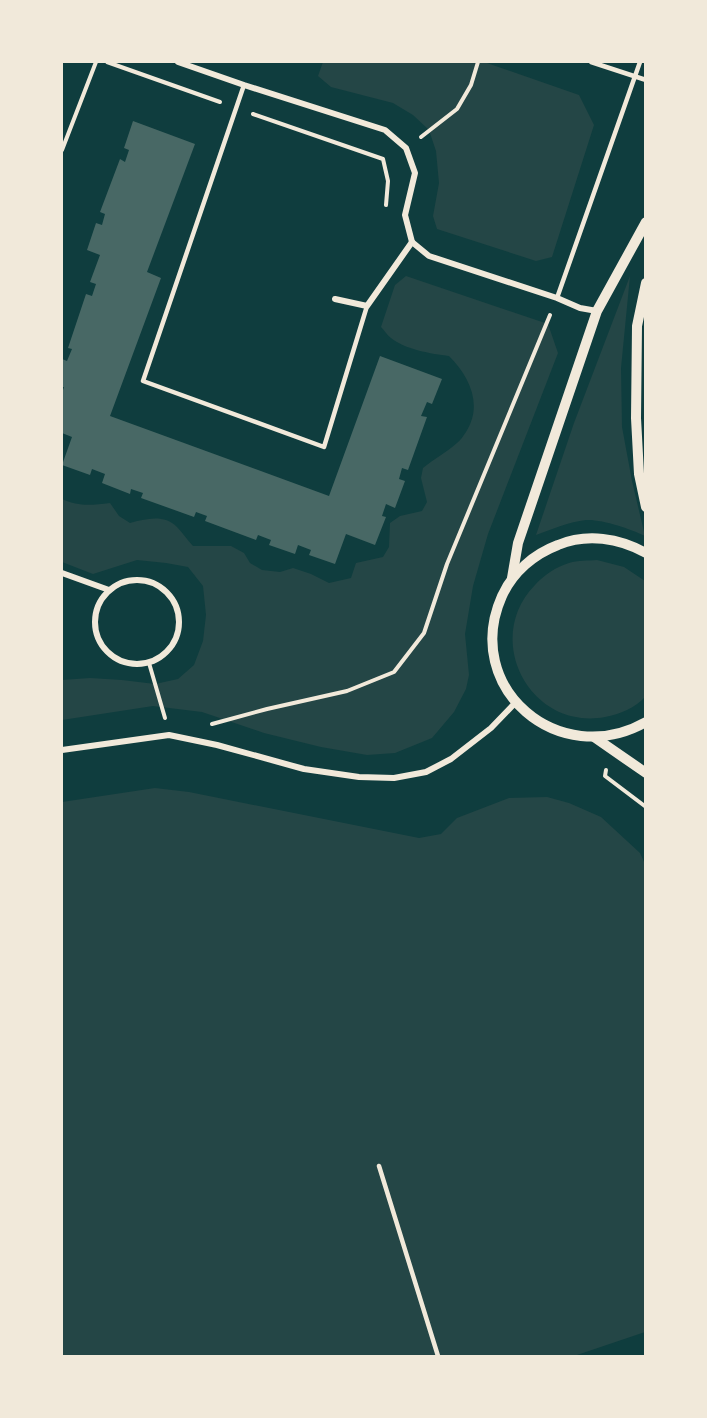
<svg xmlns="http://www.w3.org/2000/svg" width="707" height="1418" viewBox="0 0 707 1418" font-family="'Nunito Sans',sans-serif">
<rect width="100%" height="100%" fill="#0f3d3e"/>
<g fill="#244646">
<path d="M 323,62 L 484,62 L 579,95 L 594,125 L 552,257 L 536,261 L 437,229 L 433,216 L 439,183 L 436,151 L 429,130 L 413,115 L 393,103 L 331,87 L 318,76 Z"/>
<path d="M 406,276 L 548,324 L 558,353 L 488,534 L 473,586 L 465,634 L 469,675 L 466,689 L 454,712 L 432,738 L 395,753 L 367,755 L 321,747 L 264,733 L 202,712 L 153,706 L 62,720 L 62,680 L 90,678 L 122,680 L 155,684 L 178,679 L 194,665 L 203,641 L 206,615 L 203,586 L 188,567 L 166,563 L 137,560 L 93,574 L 62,562 L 62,499 C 79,507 92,505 110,503 L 119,516 L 130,523 C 146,519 164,514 177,527 C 183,533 187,540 193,546 L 231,546 L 244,553 L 250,563 L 262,570 L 280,572 L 293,568 L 311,574 L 329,583 L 351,578 L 356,563 L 383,557 L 389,547 L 390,523 L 400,516 L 422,511 L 427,502 L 421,478 L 423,468 C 434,459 447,452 457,443 C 461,440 463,436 466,432 C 483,405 470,377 449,356 C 432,354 404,349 391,338 C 387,335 384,330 381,327 L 395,285 Z"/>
<path d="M 630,276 L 621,368 L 622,427 L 632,481 L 645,536 C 631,529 602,519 586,520 C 569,522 552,529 536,535 L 574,423 Z"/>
<path d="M 597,560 L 624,567 L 645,581 L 646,696 C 635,708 620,714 605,717 C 530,731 482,639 535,585 C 544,575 556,567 569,563 C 578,560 588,561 597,560 Z"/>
<path d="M 155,788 L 189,792 L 419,838 L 441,834 L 457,818 L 509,798 L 547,797 L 569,803 L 601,817 L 640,853 L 645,864 L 645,1332 L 574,1356 L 62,1356 L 62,802 Z"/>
</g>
<path fill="#486865" d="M 133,121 L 195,144 L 147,272 L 161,278 L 110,416 L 329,496 L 380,356 L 442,379 L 432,404 L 427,402 L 421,416 L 427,417 L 408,470 L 402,468 L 399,479 L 405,481 L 395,508 L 386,504 L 382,516 L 386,517 L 375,545 L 346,534 L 335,564 L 309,555 L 311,550 L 298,545 L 295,554 L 269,545 L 271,540 L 258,535 L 256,540 L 205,521 L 207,516 L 196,512 L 194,517 L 141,498 L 143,493 L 131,489 L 130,494 L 102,483 L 105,474 L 92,469 L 90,475 L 62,465 L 72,437 L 62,433 L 62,393 L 64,387 L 62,387 L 62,359 L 67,361 L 72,349 L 68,348 L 86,294 L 92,296 L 96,284 L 90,282 L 100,255 L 87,250 L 96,223 L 102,225 L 105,214 L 100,212 L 120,159 L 125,162 L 129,150 L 124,148 Z"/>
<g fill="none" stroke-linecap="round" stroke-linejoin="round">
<g stroke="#f1e9da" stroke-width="4">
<path d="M 107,62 L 220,102"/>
<path d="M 253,114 L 383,159 L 388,181 L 386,205"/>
<path d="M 421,137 L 457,109 L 471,85 L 478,62"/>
<path d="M 62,150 L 96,62"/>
<path d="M 149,663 L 165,718"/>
<path d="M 212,724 L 267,709 L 347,691 L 394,672 L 424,633 L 447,564 L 550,315"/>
<path d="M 606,770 L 605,776 L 646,807"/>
</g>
<g stroke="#f1e9da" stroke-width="4.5">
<path d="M 591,62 L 646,80"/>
<path d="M 244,85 L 143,381 L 324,447 L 367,306"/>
<path d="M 557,298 L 640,62"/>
<path d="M 379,1166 L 438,1356"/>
</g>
<g stroke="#f1e9da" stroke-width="6">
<path d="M 178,62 L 244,85 L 385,130 L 406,148 L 415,173 L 405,215 L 412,242 L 429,256 L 557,298 L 580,308 L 597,311"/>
<path d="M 335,299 L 367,306 L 412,242"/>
<path d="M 62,573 L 109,590"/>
<circle cx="137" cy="622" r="42"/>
<path d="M 62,750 L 169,735 L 217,745 L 304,769 L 359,777 L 394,778 L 426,772 L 451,759 L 491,728 L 516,702"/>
</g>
<g stroke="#f1e9da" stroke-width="10">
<path d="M 646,283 L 637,326 L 636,418 L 639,474 L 646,507"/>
<path d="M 646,553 C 619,538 587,533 558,545 C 534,554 513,572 502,596 C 461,688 559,771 646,722"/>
<path d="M 512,578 L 518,543 L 597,311 L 646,222"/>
<path d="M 594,737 L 646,773"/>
</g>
</g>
<rect width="707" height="1418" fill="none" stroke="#f1e9da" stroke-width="126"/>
</svg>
